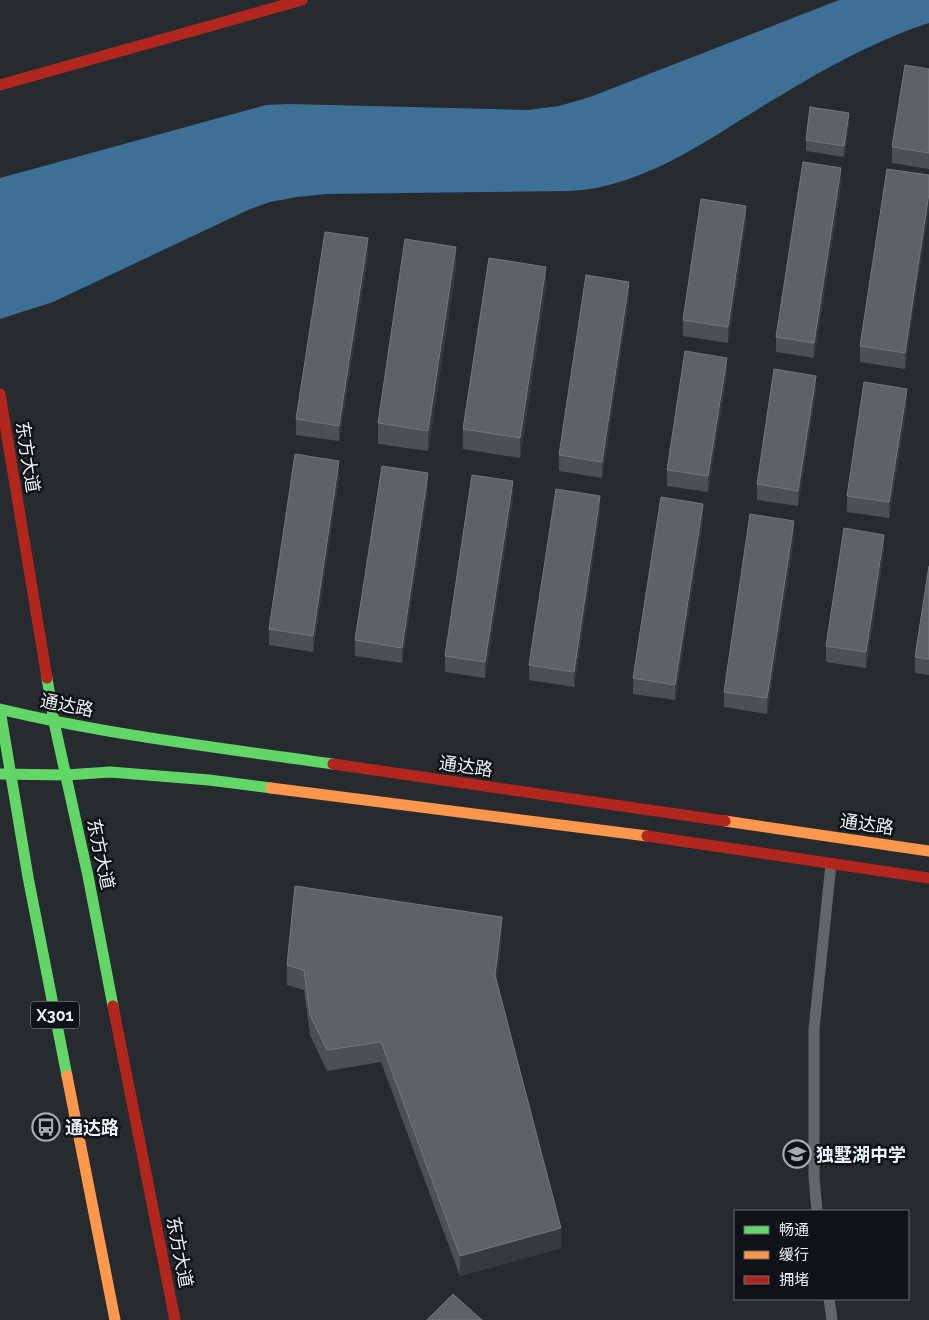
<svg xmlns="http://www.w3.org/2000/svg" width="929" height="1320" viewBox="0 0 929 1320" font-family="Raleway,'Noto Sans SC',sans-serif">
<rect width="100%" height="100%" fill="#262b2f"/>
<path fill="#3e6f94" d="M 839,0 L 929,0 L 929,23 C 876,40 826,68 778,97 C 713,135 648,187 569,191 L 326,194 L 297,197 L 270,202 L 248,210 L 53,302 L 0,319 L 0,178 L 266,105 L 290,104 L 528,110 L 559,106 L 590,97 Z"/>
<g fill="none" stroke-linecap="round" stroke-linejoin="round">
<g stroke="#626669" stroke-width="11">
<path d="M 817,1211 L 814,1177 L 814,1029 L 831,864"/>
<path d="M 829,1299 L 832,1320"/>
</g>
<g stroke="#63d668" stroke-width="11">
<path d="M 47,678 L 54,722 L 88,876 L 113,1006"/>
<path d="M 0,709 C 109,735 222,748 333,764"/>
<path d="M 0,710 L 28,877 L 67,1076"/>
<path d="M 0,774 L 66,775 L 110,772 L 209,780 L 271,788"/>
</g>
<g stroke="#ff974d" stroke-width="11">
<path d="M 271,788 L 647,836"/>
<path d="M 725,821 L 929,851"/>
<path d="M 67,1076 L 115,1320"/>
</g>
<g stroke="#b3261e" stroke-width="11">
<path d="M 0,85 L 302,0"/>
<path d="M 0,394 L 47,678"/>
<path d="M 333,764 L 725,821"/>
<path d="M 647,836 L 929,878"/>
<path d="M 113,1006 L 175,1320"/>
</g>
</g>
<g fill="#4b5054">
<path d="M 929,69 L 929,169 L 892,163 L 892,147 Z"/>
<path d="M 849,124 L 844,157 L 806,151 L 806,140 Z"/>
<path d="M 929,175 L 905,369 L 860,362 L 860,346 Z"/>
<path d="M 841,184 L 814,358 L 776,352 L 776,337 Z"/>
<path d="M 746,222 L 728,343 L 683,336 L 683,320 Z"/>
<path d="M 368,254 L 339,441 L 296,435 L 296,419 Z"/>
<path d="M 456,268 L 428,451 L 378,444 L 378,423 Z"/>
<path d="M 546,287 L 520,458 L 463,449 L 463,429 Z"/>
<path d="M 629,298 L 602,478 L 559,471 L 559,455 Z"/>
<path d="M 727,373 L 708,492 L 667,486 L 667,470 Z"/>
<path d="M 816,391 L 798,506 L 757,500 L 757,484 Z"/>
<path d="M 907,404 L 889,518 L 847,512 L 847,496 Z"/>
<path d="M 339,476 L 313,652 L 269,645 L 269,629 Z"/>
<path d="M 428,489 L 402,663 L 355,656 L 355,640 Z"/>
<path d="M 513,497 L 485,678 L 445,672 L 445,656 Z"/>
<path d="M 600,512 L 574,687 L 529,680 L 529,665 Z"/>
<path d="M 703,520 L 675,700 L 633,694 L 633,678 Z"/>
<path d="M 794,537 L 767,714 L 724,707 L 724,692 Z"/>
<path d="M 884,550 L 866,668 L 826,662 L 826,646 Z"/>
<path d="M 929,566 L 929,675 L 915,673 L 915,657 Z"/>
<path d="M 502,937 L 496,982 L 561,1248 L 460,1276 L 381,1062 L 327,1071 L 310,1035 L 304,990 L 287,985 L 287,965 Z"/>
</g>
<g fill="#353a3e">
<path d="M 849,113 L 849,124 L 844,157 L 844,146 Z"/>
<path d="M 841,168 L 841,184 L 814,358 L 814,343 Z"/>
<path d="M 929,193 L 929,209 L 905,369 L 905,353 Z"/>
<path d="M 746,206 L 746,222 L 728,343 L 728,327 Z"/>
<path d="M 368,238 L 368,254 L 339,441 L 339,426 Z"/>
<path d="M 456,247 L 456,268 L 428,451 L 428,431 Z"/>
<path d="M 546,267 L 546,287 L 520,458 L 520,438 Z"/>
<path d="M 629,282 L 629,298 L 602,478 L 602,462 Z"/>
<path d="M 727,358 L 727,373 L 708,492 L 708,476 Z"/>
<path d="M 816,376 L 816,391 L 798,506 L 798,491 Z"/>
<path d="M 907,389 L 907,404 L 889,518 L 889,502 Z"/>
<path d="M 339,461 L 339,476 L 313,652 L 313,636 Z"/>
<path d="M 428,473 L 428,489 L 402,663 L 402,648 Z"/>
<path d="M 513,481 L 513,497 L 485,678 L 485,662 Z"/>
<path d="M 600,496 L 600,512 L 574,687 L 574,672 Z"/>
<path d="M 703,504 L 703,520 L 675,700 L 675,685 Z"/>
<path d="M 794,521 L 794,537 L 767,714 L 767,698 Z"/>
<path d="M 884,535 L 884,550 L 866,668 L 866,652 Z"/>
<path d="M 502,917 L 502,937 L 495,996 L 495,975 Z"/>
<path d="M 561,1228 L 561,1248 L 460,1276 L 460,1256 Z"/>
</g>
<g fill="#5c6266" stroke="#73787c">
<path d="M 905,65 L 929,69 L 929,153 L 892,147 Z"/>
<path d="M 810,107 L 849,113 L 844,146 L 806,140 Z"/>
<path d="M 803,162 L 841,168 L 814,343 L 776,337 Z"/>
<path d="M 887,169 L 929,175 L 929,193 L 905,353 L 860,346 Z"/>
<path d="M 701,199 L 746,206 L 728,327 L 683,320 Z"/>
<path d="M 325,232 L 368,238 L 339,426 L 296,419 Z"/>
<path d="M 405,239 L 456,247 L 428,431 L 378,423 Z"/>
<path d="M 489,258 L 546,267 L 520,438 L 463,429 Z"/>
<path d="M 586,275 L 629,282 L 602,462 L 559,455 Z"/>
<path d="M 685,351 L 727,358 L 708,476 L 667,470 Z"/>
<path d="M 774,369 L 816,376 L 798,491 L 757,484 Z"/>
<path d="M 864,382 L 907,389 L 889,502 L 847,496 Z"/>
<path d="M 295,454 L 339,461 L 313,636 L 269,629 Z"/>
<path d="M 382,466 L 428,473 L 402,648 L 355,640 Z"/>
<path d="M 472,475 L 513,481 L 485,662 L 445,656 Z"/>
<path d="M 556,489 L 600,496 L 574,672 L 529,665 Z"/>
<path d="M 661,497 L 703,504 L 675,685 L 633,678 Z"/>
<path d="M 750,514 L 794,521 L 767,698 L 724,692 Z"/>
<path d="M 844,528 L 884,535 L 866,652 L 826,646 Z"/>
<path d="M 929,566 L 929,659 L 915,657 Z"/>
<path d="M 295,886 L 502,917 L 495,975 L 561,1228 L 460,1256 L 381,1042 L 327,1050 L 310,1015 L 304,970 L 287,965 Z"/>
<path d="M 453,1294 L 482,1320 L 427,1320 Z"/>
</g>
<defs>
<g id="bus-ring" transform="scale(1.4375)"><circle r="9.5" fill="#0f1317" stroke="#a6acb1" stroke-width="1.5"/><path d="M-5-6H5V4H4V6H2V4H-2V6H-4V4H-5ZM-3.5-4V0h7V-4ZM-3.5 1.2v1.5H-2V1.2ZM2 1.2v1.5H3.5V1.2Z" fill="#a6acb1"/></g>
<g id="school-ring" transform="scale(1.4375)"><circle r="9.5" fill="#0f1317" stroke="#a6acb1" stroke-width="1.5"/><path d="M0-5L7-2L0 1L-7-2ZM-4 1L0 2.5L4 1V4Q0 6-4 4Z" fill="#a6acb1"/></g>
</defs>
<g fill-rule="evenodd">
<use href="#bus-ring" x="46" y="1127"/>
<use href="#school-ring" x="797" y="1154"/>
</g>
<g text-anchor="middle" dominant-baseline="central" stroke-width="5" stroke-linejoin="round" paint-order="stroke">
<rect fill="#0f1317" stroke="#a9afb4" stroke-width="1" x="31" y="1001.5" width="48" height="27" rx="4"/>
<g font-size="16" font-weight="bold" fill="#ebf2f7">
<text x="55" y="1015">X301</text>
</g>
<g font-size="18" fill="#ebf2f7" stroke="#0f1317">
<text transform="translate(28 457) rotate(81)">东方大道</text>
<text transform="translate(67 705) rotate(11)">通达路</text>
<text transform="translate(466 766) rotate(8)">通达路</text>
<text transform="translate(867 824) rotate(8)">通达路</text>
<text transform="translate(101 854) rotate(78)">东方大道</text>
<text transform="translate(180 1252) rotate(79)">东方大道</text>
</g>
<g font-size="18" font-weight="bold" fill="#ebf2f7" stroke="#0f1317" text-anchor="start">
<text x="65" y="1127">通达路</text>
<text x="816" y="1154">独墅湖中学</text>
</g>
</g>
<rect x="734" y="1210" width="175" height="90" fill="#0f1317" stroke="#676c71"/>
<rect x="744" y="1226" width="25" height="8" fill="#63d668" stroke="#676c71"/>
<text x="779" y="1235" font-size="15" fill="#ebf2f7">畅通</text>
<rect x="744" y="1251" width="25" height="8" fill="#ff974d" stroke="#676c71"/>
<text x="779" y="1260" font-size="15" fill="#ebf2f7">缓行</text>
<rect x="744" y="1276" width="25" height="8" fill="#b3261e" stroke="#676c71"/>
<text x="779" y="1285" font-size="15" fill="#ebf2f7">拥堵</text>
</svg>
